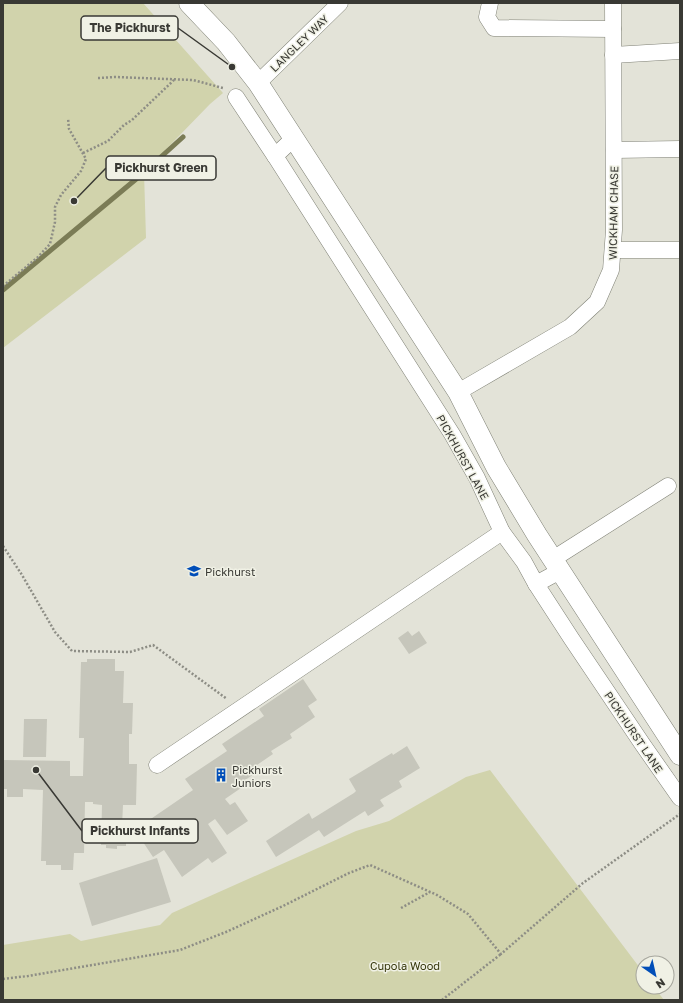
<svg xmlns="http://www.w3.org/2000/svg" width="683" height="1003" viewBox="0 0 683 1003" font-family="'Golos Text',sans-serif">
<rect width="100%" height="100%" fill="#e3e3d8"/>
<g fill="#d1d3ac">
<path d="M 3,3 L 143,3 L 223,93 L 210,104 L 144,172 L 146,238 L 3,348 Z"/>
<path d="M 490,770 L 643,972 L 643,987 L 654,987 L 664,1000 L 3,1000 L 3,945 L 70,934 L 81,941 L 160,925 L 172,913 L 356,831 L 389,821 L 466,777 Z"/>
</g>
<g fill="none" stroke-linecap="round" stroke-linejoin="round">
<path stroke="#7b7c56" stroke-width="5" d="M 3,290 L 141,175 L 183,137"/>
</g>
<g fill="#c6c6bb">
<path d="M 408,631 L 412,636 L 419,631 L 427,643 L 409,654 L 398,638 Z"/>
<path d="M 87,659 L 115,659 L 115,671 L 124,671 L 123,703 L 133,703 L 132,734 L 129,734 L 129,764 L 137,764 L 136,805 L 123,805 L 122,826 L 126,826 L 126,846 L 117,846 L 117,849 L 106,848 L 106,845 L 101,845 L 102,805 L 93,804 L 93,802 L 85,802 L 84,853 L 74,853 L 73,870 L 61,870 L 61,865 L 46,865 L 46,861 L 41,861 L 43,790 L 23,789 L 23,797 L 7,797 L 7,789 L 3,789 L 3,760 L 70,761 L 70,776 L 83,776 L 84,738 L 79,738 L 81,662 L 87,662 Z"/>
<path d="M 303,679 L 317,700 L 308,706 L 315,717 L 290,734 L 292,738 L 271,751 L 273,754 L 254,767 L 257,772 L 239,784 L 241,788 L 225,799 L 230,805 L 235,802 L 248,821 L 227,835 L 215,819 L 208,824 L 227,853 L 212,863 L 208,858 L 182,877 L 164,850 L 153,857 L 143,842 L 148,839 L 139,827 L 193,790 L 185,779 L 227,751 L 222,744 L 264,716 L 259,709 Z"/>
<path d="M 24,719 L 47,719 L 46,757 L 23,757 Z"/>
<path d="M 407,746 L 420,768 L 399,781 L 402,787 L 380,800 L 384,806 L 368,816 L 365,811 L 324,837 L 319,830 L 276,857 L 266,841 L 309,813 L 312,819 L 354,793 L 356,791 L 349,779 L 392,753 L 393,755 Z"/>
<path d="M 157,858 L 171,902 L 92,926 L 79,883 Z"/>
</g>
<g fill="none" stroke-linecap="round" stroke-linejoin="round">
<g stroke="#7f8075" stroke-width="17">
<g id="minor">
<path d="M 490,3 L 487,17 L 494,28 L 613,29"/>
<path d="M 613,55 L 680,51"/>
<path d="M 258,83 L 340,3"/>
<path d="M 236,97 L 275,156"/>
<path d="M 294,138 L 275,156 L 452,434 L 477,478 L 502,532 L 524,562 L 536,584 L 571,638 L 643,745 L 680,798"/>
<path d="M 614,150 L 680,149"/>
<path d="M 613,250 L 680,250"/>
<path d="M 458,392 L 570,327 L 597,302 L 611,270 L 614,230 L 613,3"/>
<path d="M 553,559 L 668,486"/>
<path d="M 536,584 L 560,571"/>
<path d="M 157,765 L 502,532"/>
</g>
</g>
<g stroke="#7f8075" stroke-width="21">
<path id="major" d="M 189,3 L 226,42 L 258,83 L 458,392 L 496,467 L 537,535 L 680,755"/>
</g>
<g stroke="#8d8d85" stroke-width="2.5" stroke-dasharray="2 2" stroke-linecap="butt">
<path d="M 98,78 L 115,77 L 193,80 L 223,88"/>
<path d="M 83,153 L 108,141 L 124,125 L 132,120 L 175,79"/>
<path d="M 3,286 L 38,257 L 50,244 L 55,222 L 55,207 L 61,195 L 81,171 L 86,159 L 69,129 L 68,118"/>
<path d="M 3,546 L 22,575 L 55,632 L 72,651 L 130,652 L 153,645 L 227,699"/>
<path d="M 401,908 L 430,892"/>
<path d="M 3,979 L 28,976 L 180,950 L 226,932 L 283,906 L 349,873 L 370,865 L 437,895 L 468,914 L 501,954 L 583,883 L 680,814"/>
<path d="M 442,1000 L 501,954"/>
</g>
<use href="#minor" stroke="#fff" stroke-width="16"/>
<use href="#major" stroke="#fff" stroke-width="20"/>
</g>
<defs>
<g id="school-bare" transform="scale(1.08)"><path d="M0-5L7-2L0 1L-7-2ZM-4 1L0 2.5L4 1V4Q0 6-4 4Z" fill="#014eb8" stroke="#f0f1e5" stroke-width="2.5" paint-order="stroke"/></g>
<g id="building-bare" transform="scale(1.08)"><path d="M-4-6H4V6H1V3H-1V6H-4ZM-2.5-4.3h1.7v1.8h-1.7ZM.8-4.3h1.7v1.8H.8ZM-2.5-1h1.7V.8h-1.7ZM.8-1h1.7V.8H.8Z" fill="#014eb8" stroke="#f0f1e5" stroke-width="2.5" paint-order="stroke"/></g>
</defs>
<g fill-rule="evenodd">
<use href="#school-bare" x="194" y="571"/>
<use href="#building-bare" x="221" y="775"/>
</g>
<g text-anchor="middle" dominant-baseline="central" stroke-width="3" stroke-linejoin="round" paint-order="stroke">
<g font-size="11" fill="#393934" stroke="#f0f1e5">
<text transform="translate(299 43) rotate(-44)">LANGLEY WAY</text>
<text transform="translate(613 213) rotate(-89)">WICKHAM CHASE</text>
<text transform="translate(463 457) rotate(61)">PICKHURST LANE</text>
<text transform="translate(634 732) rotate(56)">PICKHURST LANE</text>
</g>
<g font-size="11" fill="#393934" stroke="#f0f1e5" text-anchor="start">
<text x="205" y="571">Pickhurst</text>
<text x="232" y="769">Pickhurst<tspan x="232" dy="13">Juniors</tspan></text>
</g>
<g font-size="11" fill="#37380d" stroke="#f0f1e5">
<text x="405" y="965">Cupola Wood</text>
</g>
</g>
<path fill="none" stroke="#393934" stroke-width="1.5" d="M232 67L178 28M74 201L106 168M36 770L82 831"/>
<g fill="#393934" stroke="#f0f1e5" stroke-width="1.5">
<circle cx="232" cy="67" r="4"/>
<circle cx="74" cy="201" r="4"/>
<circle cx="36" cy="770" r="4"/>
</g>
<g fill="#f0f1e5" stroke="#393934" stroke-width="1.5">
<rect x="81" y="16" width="97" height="24" rx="4"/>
<rect x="106" y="156" width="110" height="24" rx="4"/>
<rect x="82" y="819" width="116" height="24" rx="4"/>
</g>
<g font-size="12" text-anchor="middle" font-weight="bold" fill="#393934">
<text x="130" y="32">The Pickhurst</text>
<text x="161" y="172">Pickhurst Green</text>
<text x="140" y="835">Pickhurst Infants</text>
</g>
<rect width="683" height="1003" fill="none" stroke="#393934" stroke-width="8"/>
<g transform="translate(655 975) rotate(146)"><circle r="19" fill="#f0f1e5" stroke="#a7a79e"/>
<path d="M0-3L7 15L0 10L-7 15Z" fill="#014eb8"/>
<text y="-6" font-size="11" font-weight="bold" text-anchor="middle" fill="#393934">N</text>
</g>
</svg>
